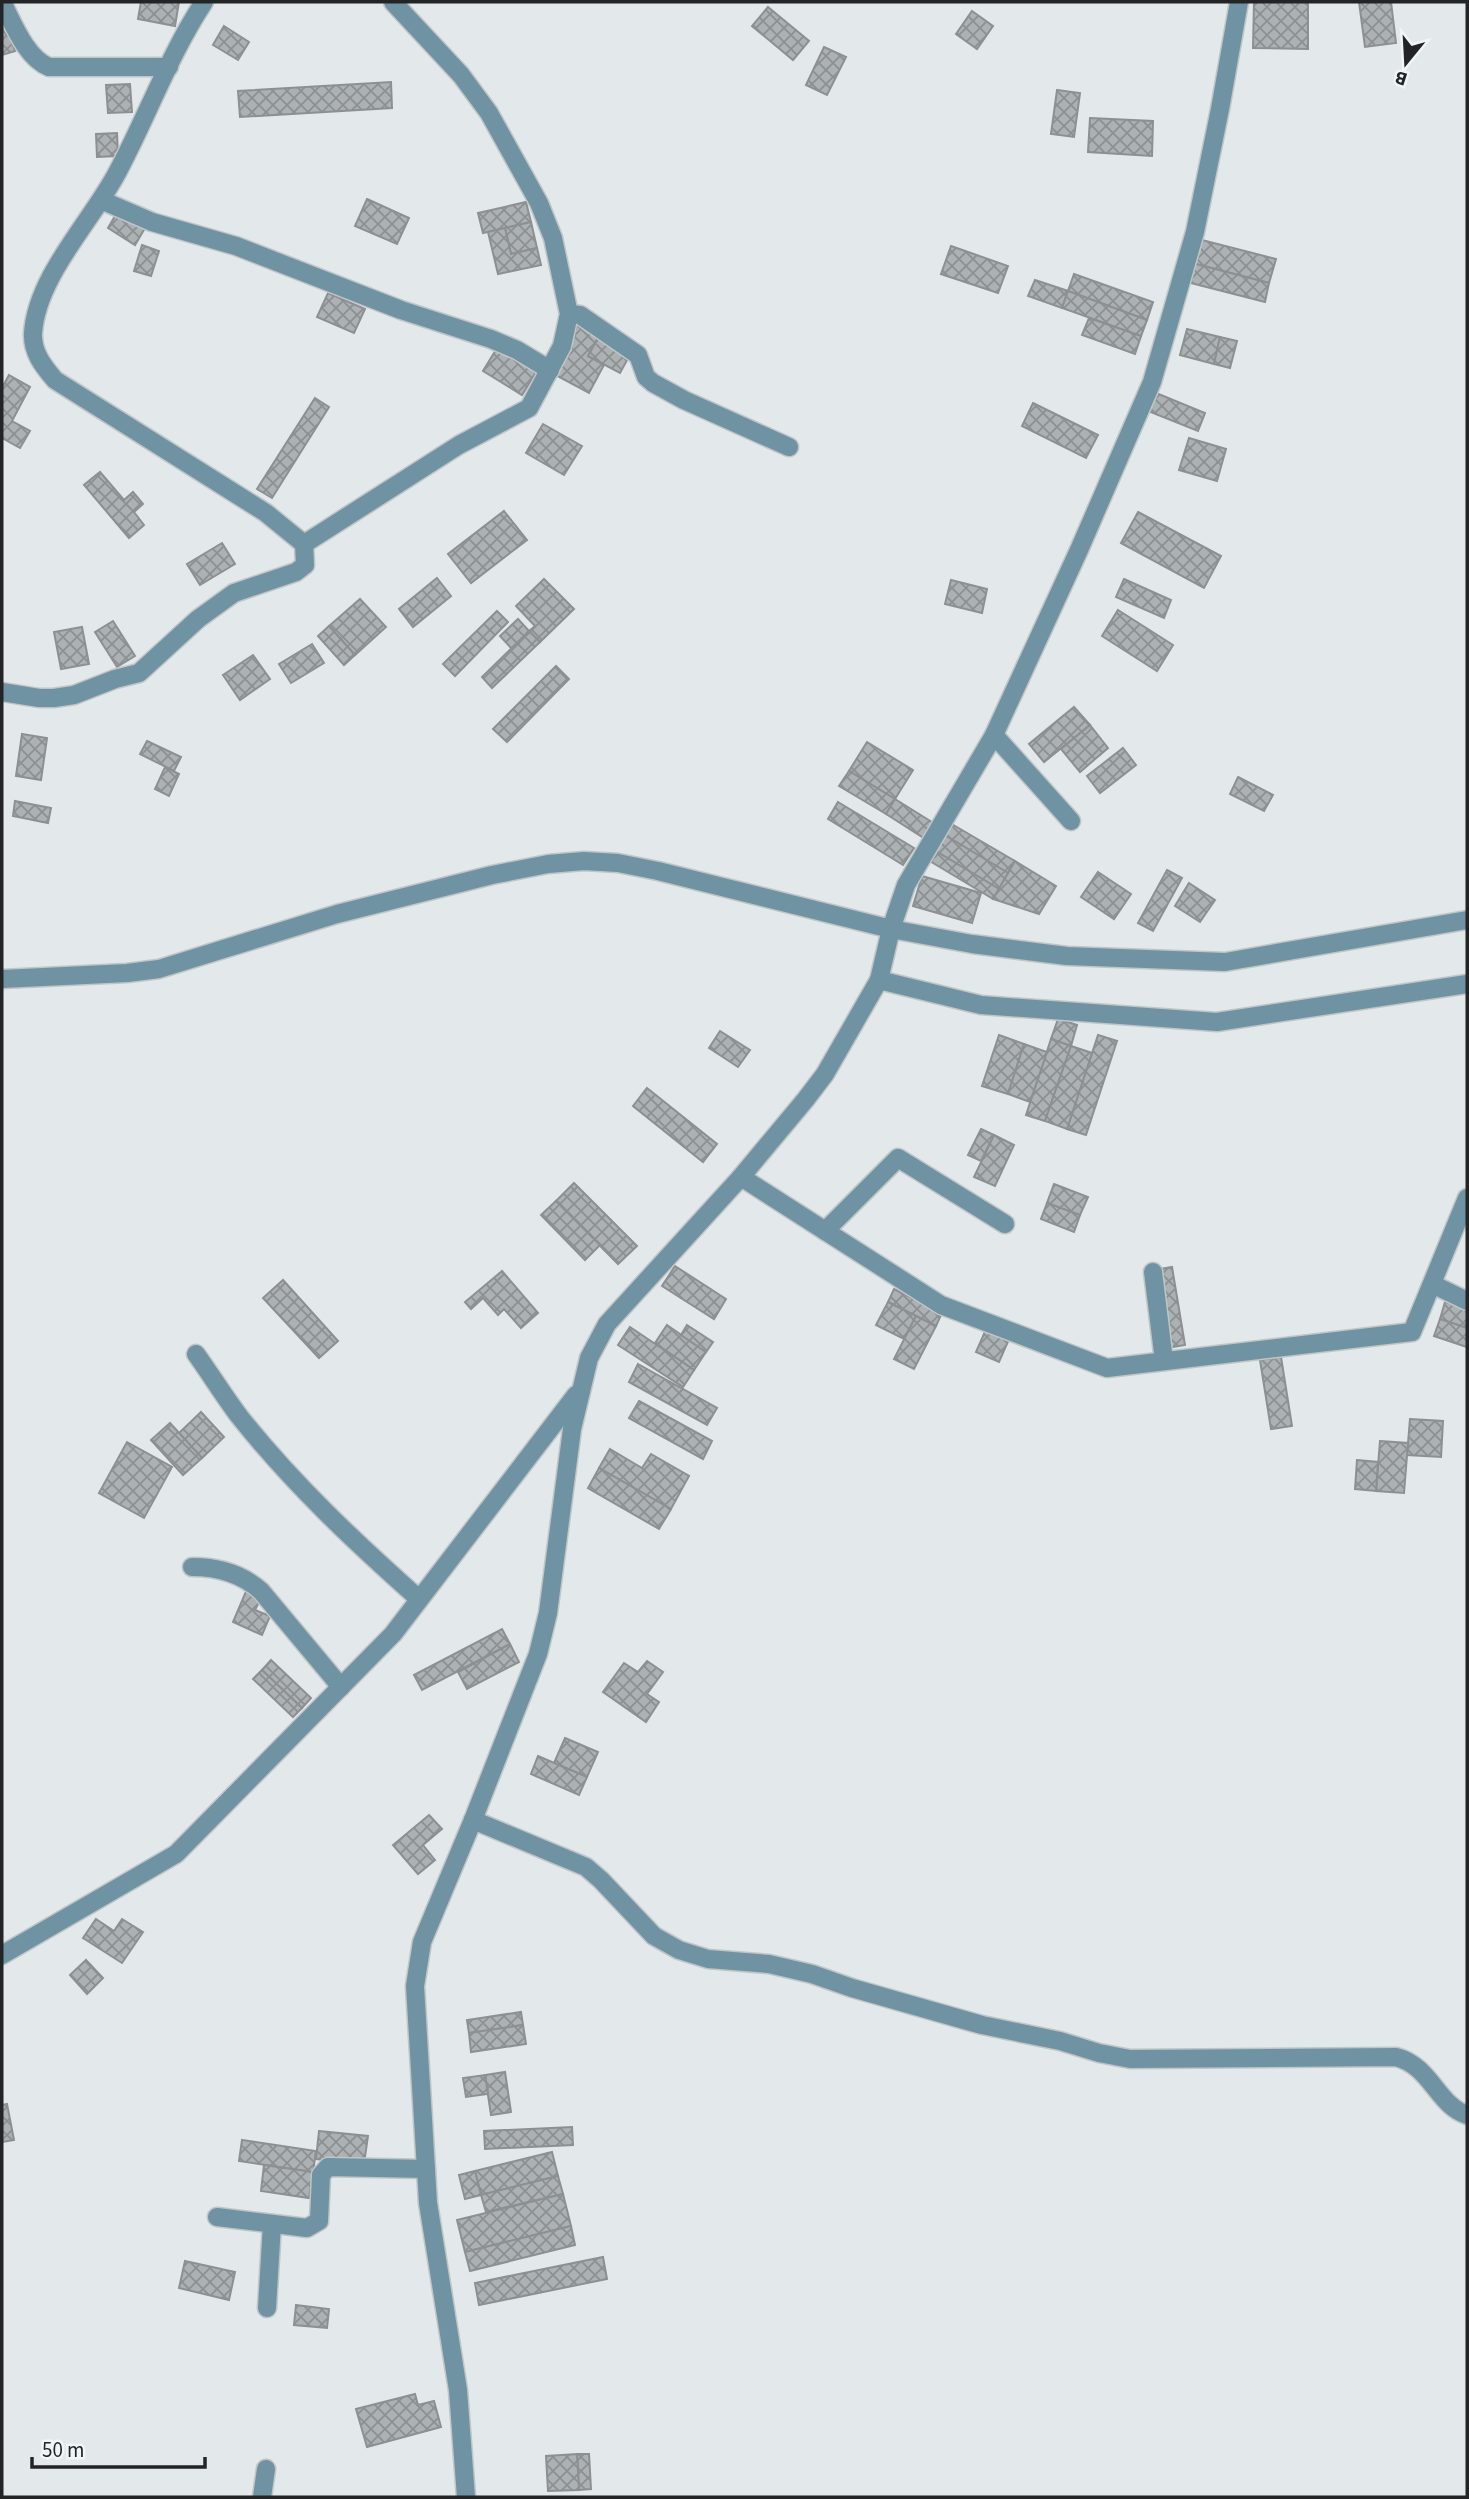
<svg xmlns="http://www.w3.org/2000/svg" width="1469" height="2499" viewBox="0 0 1469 2499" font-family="'Source Sans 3',sans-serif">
<defs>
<pattern id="building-cross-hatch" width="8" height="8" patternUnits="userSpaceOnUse" patternTransform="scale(1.75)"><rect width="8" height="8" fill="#acb1b3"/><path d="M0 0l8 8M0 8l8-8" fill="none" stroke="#8c9091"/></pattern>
</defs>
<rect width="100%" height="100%" fill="#e3e8ea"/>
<g fill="url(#building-cross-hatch)" stroke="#8c9093" stroke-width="2">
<path d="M 141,2 L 179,2 L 175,26 L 138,19 Z"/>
<path d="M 1254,2 L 1308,2 L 1308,49 L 1253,48 Z"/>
<path d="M 1359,2 L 1391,2 L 1396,43 L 1365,47 Z"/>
<path d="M 768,7 L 809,41 L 793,60 L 752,26 Z"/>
<path d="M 972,11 L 993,26 L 977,49 L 956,34 Z"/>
<path d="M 5,21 L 15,51 L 2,55 L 2,22 Z"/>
<path d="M 224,26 L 249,42 L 238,60 L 213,45 Z"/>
<path d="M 824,47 L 846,57 L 827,95 L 806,85 Z"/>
<path d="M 391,82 L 392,108 L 240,117 L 238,91 Z"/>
<path d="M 130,84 L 132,112 L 108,113 L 106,85 Z"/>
<path d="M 1057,90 L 1080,93 L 1074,137 L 1051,134 Z"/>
<path d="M 1090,118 L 1153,121 L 1152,156 L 1088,152 Z"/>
<path d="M 117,133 L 118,156 L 97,157 L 96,134 Z"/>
<path d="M 367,199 L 409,218 L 397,244 L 355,226 Z"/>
<path d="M 526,202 L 531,222 L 483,233 L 478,213 Z"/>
<path d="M 118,211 L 145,228 L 135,245 L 108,228 Z"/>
<path d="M 531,222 L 537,248 L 511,254 L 505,228 Z"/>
<path d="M 505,228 L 511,254 L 537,248 L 541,265 L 498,274 L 488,232 Z"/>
<path d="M 1198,239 L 1276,259 L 1269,283 L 1192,263 Z"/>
<path d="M 142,245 L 159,251 L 151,276 L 134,271 Z"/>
<path d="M 951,246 L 1008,266 L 998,293 L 941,274 Z"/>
<path d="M 1192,263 L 1269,283 L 1265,302 L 1187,282 Z"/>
<path d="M 1074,274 L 1153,302 L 1147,320 L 1068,291 Z"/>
<path d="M 1035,280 L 1068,291 L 1062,308 L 1028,296 Z"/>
<path d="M 1068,291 L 1147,320 L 1141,336 L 1062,308 Z"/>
<path d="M 328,293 L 365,309 L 354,333 L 317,317 Z"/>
<path d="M 1089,318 L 1141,336 L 1135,354 L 1082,335 Z"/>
<path d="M 578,324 L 599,336 L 588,356 L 604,365 L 589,393 L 552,373 Z"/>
<path d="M 1187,329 L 1220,337 L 1214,364 L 1180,355 Z"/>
<path d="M 599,336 L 631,353 L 620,373 L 588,356 Z"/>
<path d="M 1220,337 L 1237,341 L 1230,368 L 1214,364 Z"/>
<path d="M 499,345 L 538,369 L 522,395 L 483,371 Z"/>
<path d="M 9,375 L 30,387 L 12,421 L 30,431 L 20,448 L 2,438 L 2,388 Z"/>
<path d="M 1156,393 L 1205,413 L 1198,431 L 1148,411 Z"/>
<path d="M 315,398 L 329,407 L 272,498 L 257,489 Z"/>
<path d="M 1033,403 L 1098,435 L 1086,458 L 1022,426 Z"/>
<path d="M 543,424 L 582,446 L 564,475 L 526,453 Z"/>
<path d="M 1189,438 L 1226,449 L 1217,481 L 1179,470 Z"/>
<path d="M 100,472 L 124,500 L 133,492 L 143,504 L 134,512 L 144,525 L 129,538 L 84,485 Z"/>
<path d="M 504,511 L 527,540 L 471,583 L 448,554 Z"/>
<path d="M 1138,512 L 1221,556 L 1204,588 L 1121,543 Z"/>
<path d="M 222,543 L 235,564 L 200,585 L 187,564 Z"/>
<path d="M 437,578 L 451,596 L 413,627 L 399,609 Z"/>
<path d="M 544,579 L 574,609 L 540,642 L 529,631 L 535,626 L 516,606 Z"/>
<path d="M 1124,579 L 1171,600 L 1164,618 L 1116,597 Z"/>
<path d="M 951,580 L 987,589 L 982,613 L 945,604 Z"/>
<path d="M 360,599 L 386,627 L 355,655 L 329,626 Z"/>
<path d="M 1118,610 L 1173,645 L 1157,671 L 1102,636 Z"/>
<path d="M 497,611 L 508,622 L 455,676 L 443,664 Z"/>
<path d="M 518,619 L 529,631 L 512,649 L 500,636 Z"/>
<path d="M 113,621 L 135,656 L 117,667 L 95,632 Z"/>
<path d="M 329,626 L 355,655 L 344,665 L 318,636 Z"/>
<path d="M 82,627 L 89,664 L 61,669 L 54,632 Z"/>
<path d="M 529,631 L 540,642 L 492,688 L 482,677 Z"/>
<path d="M 312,644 L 324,663 L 291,683 L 279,664 Z"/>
<path d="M 253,655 L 270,679 L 240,700 L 223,675 Z"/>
<path d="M 556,666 L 569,679 L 507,742 L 493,729 Z"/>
<path d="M 1074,707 L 1090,725 L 1044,762 L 1029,744 Z"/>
<path d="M 1090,725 L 1108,748 L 1080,772 L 1061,749 Z"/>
<path d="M 22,734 L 47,738 L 41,780 L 16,776 Z"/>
<path d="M 147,741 L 181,757 L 174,771 L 140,754 Z"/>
<path d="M 867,742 L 913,770 L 895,799 L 849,771 Z"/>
<path d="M 1123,748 L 1136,765 L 1100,793 L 1087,776 Z"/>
<path d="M 165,767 L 179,774 L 169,796 L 155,789 Z"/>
<path d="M 849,771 L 895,799 L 886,814 L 839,786 Z"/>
<path d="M 1238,777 L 1273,795 L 1264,811 L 1230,794 Z"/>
<path d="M 895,799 L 935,824 L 925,839 L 886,814 Z"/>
<path d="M 15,801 L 51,808 L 48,823 L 13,816 Z"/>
<path d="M 838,802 L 914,848 L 903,865 L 828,819 Z"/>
<path d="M 950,823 L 1015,861 L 1008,873 L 943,834 Z"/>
<path d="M 943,834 L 1008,873 L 999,889 L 934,850 Z"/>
<path d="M 934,850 L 999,889 L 993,899 L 928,860 Z"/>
<path d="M 1015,861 L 1056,886 L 1039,914 L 993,899 Z"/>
<path d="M 1167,870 L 1182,878 L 1153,931 L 1138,923 Z"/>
<path d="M 1098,872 L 1131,894 L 1114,919 L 1081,897 Z"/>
<path d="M 922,876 L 981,893 L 972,923 L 913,906 Z"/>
<path d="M 1189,883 L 1215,900 L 1200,922 L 1175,906 Z"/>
<path d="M 1058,1019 L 1077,1025 L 1071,1046 L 1051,1039 Z"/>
<path d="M 720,1031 L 750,1050 L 738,1067 L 709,1048 Z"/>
<path d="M 999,1035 L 1024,1044 L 1008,1094 L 982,1086 Z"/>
<path d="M 1098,1035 L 1117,1041 L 1086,1135 L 1067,1129 Z"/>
<path d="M 1051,1039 L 1071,1046 L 1045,1121 L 1026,1115 Z"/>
<path d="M 1024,1044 L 1047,1052 L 1030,1102 L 1008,1094 Z"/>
<path d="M 1071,1046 L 1092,1053 L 1067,1129 L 1045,1121 Z"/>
<path d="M 647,1088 L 717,1144 L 703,1162 L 633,1106 Z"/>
<path d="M 981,1129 L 994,1135 L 981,1161 L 968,1155 Z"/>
<path d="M 994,1135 L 1014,1145 L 995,1186 L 974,1177 Z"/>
<path d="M 574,1183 L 637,1246 L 618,1264 L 556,1201 Z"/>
<path d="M 1054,1184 L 1088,1197 L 1080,1215 L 1047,1203 Z"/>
<path d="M 556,1201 L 600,1245 L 585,1260 L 541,1215 Z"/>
<path d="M 1047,1203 L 1080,1215 L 1074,1232 L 1041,1219 Z"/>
<path d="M 675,1266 L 726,1299 L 714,1319 L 662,1286 Z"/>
<path d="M 1172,1267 L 1185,1345 L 1167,1348 L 1154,1270 Z"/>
<path d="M 502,1271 L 538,1313 L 521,1328 L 504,1309 L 498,1315 L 483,1298 L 471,1309 L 465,1302 Z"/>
<path d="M 283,1280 L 338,1341 L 319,1358 L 263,1298 Z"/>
<path d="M 894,1289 L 942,1313 L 936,1326 L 888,1302 Z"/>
<path d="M 888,1302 L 916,1316 L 904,1339 L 876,1325 Z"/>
<path d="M 1445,1302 L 1467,1308 L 1467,1328 L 1440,1319 Z"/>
<path d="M 916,1316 L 936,1326 L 914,1369 L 894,1359 Z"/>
<path d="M 1440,1319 L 1467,1328 L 1467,1347 L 1434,1336 Z"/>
<path d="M 667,1325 L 706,1352 L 694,1370 L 655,1343 Z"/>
<path d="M 687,1325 L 713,1342 L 706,1352 L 681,1335 Z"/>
<path d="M 630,1327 L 694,1370 L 683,1387 L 618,1345 Z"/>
<path d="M 987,1327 L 1010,1337 L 999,1362 L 976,1352 Z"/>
<path d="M 1281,1357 L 1292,1426 L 1271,1429 L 1260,1360 Z"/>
<path d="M 638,1364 L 717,1408 L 707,1425 L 629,1382 Z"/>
<path d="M 639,1401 L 712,1441 L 703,1459 L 629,1418 Z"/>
<path d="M 201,1412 L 224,1437 L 202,1458 L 179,1433 Z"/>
<path d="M 1410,1419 L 1443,1421 L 1441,1457 L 1407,1455 Z"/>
<path d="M 170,1423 L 202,1458 L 183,1475 L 151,1440 Z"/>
<path d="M 1380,1441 L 1408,1443 L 1404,1493 L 1376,1491 Z"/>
<path d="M 127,1442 L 172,1467 L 144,1518 L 99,1493 Z"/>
<path d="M 610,1449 L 642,1468 L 651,1454 L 689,1476 L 671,1509 L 599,1468 Z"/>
<path d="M 1357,1460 L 1378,1462 L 1376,1491 L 1355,1489 Z"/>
<path d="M 599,1468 L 671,1509 L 659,1529 L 588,1488 Z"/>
<path d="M 247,1589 L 262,1596 L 255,1610 L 270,1616 L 262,1635 L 233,1622 Z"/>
<path d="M 502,1629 L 510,1644 L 422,1690 L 414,1675 Z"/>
<path d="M 510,1644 L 519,1662 L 467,1689 L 458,1672 Z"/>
<path d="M 271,1660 L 311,1698 L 302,1708 L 262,1670 Z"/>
<path d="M 647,1661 L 663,1672 L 647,1694 L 659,1702 L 646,1722 L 603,1692 L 624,1663 L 638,1672 Z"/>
<path d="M 262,1670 L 302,1708 L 293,1717 L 253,1679 Z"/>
<path d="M 565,1738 L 598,1752 L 587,1777 L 554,1763 Z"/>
<path d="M 538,1756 L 587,1777 L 579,1795 L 531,1774 Z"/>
<path d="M 429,1815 L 442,1829 L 423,1845 L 435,1860 L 418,1874 L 393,1845 Z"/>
<path d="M 96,1919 L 114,1931 L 122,1919 L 143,1932 L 122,1963 L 83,1938 Z"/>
<path d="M 86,1960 L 103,1978 L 87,1994 L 70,1975 Z"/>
<path d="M 521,2012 L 523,2025 L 469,2033 L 467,2020 Z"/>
<path d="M 523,2025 L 526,2044 L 471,2052 L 469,2033 Z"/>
<path d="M 505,2072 L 511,2112 L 491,2115 L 485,2075 Z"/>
<path d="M 485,2075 L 488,2094 L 466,2097 L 463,2078 Z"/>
<path d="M 7,2104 L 14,2140 L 2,2142 L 2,2105 Z"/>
<path d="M 572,2127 L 573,2145 L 485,2149 L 484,2131 Z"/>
<path d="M 319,2131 L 368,2136 L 364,2164 L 316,2159 Z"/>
<path d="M 242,2140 L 316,2151 L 313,2172 L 239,2161 Z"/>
<path d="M 552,2152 L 558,2176 L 481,2195 L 475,2171 Z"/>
<path d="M 264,2165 L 313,2172 L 309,2198 L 261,2191 Z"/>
<path d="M 475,2171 L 481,2195 L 465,2199 L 459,2175 Z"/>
<path d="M 558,2176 L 563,2194 L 486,2212 L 481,2195 Z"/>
<path d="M 563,2194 L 571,2226 L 465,2252 L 457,2220 Z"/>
<path d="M 571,2226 L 575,2245 L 470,2271 L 465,2252 Z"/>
<path d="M 603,2257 L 607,2279 L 479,2305 L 475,2283 Z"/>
<path d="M 185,2261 L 235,2272 L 229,2300 L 179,2288 Z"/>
<path d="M 296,2305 L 329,2309 L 327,2328 L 294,2325 Z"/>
<path d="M 415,2394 L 418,2405 L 434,2401 L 441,2427 L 367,2447 L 356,2409 Z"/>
<path d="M 577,2454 L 589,2454 L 591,2489 L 579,2490 Z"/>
<path d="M 577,2454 L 579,2490 L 548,2491 L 546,2456 Z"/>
</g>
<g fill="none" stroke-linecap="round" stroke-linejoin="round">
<g stroke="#c0c5c7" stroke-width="21">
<g id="minor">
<path d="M 2,2 C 13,23 26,58 49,67 L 169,67"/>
<path d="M 101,200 L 152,222 L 236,246 L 401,310 L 491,339 L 517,350 L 550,370"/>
<path d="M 569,314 L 580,315 L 638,355 L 646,377 L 653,383 L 684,400 L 789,447"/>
<path d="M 304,544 L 459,445 L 529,408 L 562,346 L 569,314 L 553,238 L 539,203 L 489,113 L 461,75 L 393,2"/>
<path d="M 2,692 L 39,698 L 54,698 L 74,695 L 115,679 L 139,673 L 198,619 L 234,593 L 296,572 L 305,565 L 304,544 L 266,513 L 55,380 C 43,366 32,352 33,333 C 37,276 91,222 117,173 C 147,117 169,55 204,2"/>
<path d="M 994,735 L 1071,821"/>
<path d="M 2,979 L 127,973 L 159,969 L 337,914 L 492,875 L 548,864 L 584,861 L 618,863 L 658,871 L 891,929 L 972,944 L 1067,956 L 1225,962 L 1467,920"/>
<path d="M 879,980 L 981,1005 L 1217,1022 L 1467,984"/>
<path d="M 741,1177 L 941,1305 L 1107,1368 L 1412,1332 L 1467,1198"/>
<path d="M 825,1231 L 898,1158 L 1005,1224"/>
<path d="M 1153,1272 L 1164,1361"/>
<path d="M 1432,1284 L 1467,1301"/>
<path d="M 196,1354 C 211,1375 224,1396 239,1416 C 293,1484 355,1542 419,1599"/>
<path d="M 192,1567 C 218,1567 241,1573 261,1591 L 341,1687"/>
<path d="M 473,1820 L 586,1867 L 601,1880 L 654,1936 L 679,1950 L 708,1959 L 769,1964 L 812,1974 L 852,1988 L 982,2025 L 1060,2041 L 1099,2053 L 1130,2059 L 1396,2057 C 1431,2066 1437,2105 1467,2115"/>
<path d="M 2,1955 L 176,1854 L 393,1634 L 576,1395"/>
<path d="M 217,2217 L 307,2228 L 319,2221 L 321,2175 L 328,2167 L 426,2169"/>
<path d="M 267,2308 L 272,2224"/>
<path d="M 262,2497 L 266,2469"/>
<path d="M 466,2497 L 458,2390 L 428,2203 L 415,1986 L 422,1942 L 473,1820 L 538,1654 L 548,1613 L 572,1429 L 589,1358 L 607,1324 L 741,1177 L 806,1099 L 825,1074 L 879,980 L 891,929 L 906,885 L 994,735 L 1079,550 L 1152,382 L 1195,232 L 1220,109 L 1239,2"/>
</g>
</g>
<use href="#minor" stroke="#6f93a3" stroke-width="18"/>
</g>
<rect width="1469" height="2499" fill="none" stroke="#222425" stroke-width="7"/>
<g transform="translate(1406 63) rotate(198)" stroke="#f0f5f8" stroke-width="5" paint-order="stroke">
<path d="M0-5L12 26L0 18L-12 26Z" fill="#222425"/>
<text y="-10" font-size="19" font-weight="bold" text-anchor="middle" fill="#222425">B</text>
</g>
<path d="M32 2457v10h173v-10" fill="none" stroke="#222425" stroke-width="3.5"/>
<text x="42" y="2457" font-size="21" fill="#222425" stroke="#f0f5f8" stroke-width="5" paint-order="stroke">50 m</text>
</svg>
